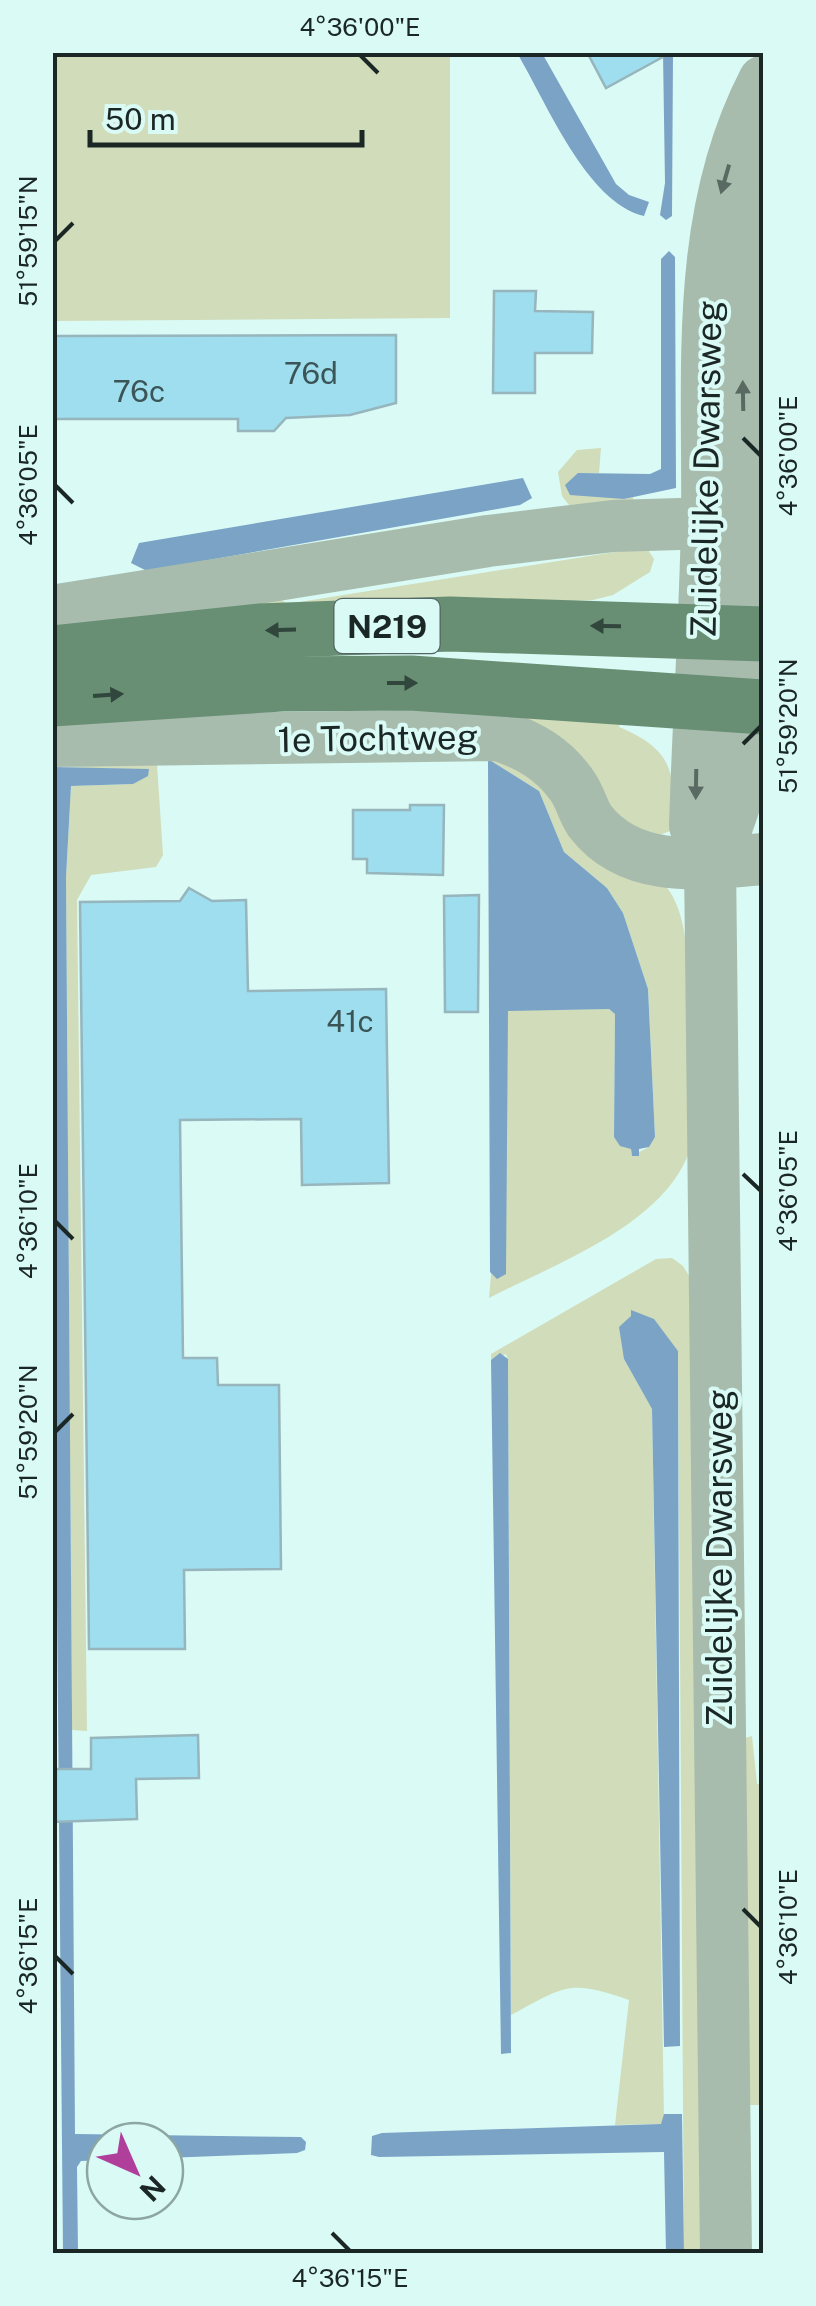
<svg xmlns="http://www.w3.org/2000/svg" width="816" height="2306" viewBox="0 0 816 2306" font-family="'Public Sans',sans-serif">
<rect width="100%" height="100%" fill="#dafaf5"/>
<g fill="#d0dcba">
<path d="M 52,53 L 450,53 L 450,318 L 53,321 Z"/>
<path d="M 601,448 L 599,473 L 578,473 L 624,499 L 633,497 L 634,507 L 576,514 L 562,496 L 558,472 L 577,450 Z"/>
<path d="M 646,547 L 654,559 L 650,572 L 613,595 L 593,600 L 53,625 L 272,592 L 287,604 Z"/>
<path d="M 503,717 L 621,721 L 619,727 C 675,750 677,776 670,831 L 639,843 L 567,755 Z"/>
<path d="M 517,755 L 664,884 C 690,914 686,963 690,1001 C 694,1041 699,1091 694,1131 C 683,1219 558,1262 489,1298 L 505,1118 L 507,1010 L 609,1009 L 615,1014 L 614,1137 L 631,1149 L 632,1156 L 649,1147 L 655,1136 L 648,989 L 623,913 L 607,888 L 564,852 L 539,791 L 488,759 Z"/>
<path d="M 157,764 L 163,855 L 156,867 L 91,875 L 77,900 L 87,1731 L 72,1730 L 66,877 L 71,786 L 133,784 L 149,770 L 53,767 Z"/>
<path d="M 672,1258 L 683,1266 L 696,1287 L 704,2253 L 684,2253 L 678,1351 L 640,1316 L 631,1316 L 624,1359 L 652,1409 L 664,2119 L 661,2124 L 615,2125 L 629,2000 C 568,1979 566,1986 511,2015 L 508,1360 L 506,1354 L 491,1360 L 491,1354 L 656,1259 Z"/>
<path d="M 752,1736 L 757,1784 L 763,1784 L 763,2105 L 738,2105 L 735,1741 Z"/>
</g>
<g fill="#7aa3c6">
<path d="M 517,53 L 542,53 L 616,184 L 629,195 L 649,202 L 644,216 C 586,202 547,103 517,53 Z"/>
<path d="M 663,53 L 673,53 L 672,216 L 666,220 L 660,215 L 665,183 Z"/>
<path d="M 669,251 L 675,257 L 676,488 L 624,499 L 570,495 L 565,485 L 578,473 L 650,474 L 661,469 L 661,259 Z"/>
<path d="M 523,478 L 532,498 L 520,505 L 147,571 L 131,563 L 139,543 Z"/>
<path d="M 488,759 L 539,791 L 564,852 L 607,888 L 623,913 L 648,989 L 655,1137 L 649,1147 L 639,1149 L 639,1156 L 632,1156 L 631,1149 L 620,1146 L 614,1137 L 615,1014 L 609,1009 L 508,1011 L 506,1274 L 497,1279 L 490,1272 Z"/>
<path d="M 53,767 L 149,769 L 148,776 L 133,784 L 71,786 L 66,877 L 75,2134 L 301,2137 L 306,2142 L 305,2150 L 297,2153 L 165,2158 L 165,2141 L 105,2141 L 105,2160 L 81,2161 L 77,2167 L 78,2254 L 63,2253 L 52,1060 L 57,1059 Z"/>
<path d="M 631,1310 L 654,1319 L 678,1351 L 680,2046 L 664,2047 L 652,1409 L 624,1359 L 619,1327 L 631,1316 Z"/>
<path d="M 500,1353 L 508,1359 L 511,2053 L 501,2054 L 491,1360 Z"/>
<path d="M 664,2114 L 682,2114 L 684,2253 L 666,2253 L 664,2152 L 379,2157 L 371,2155 L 372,2136 L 382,2133 L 661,2124 Z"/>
</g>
<g fill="#9edeee" stroke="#96b5bc" stroke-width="2.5">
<path d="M 587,52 L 672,52 L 606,88 Z"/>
<path d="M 494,291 L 536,291 L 535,311 L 593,312 L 592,353 L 535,353 L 535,393 L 493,393 Z"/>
<path d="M 396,335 L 396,403 L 350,415 L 286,418 L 274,431 L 238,431 L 238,419 L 52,419 L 52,336 Z"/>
<path d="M 410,805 L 444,805 L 443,875 L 367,873 L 367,859 L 353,859 L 353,810 L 410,810 Z"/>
<path d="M 189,888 L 212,901 L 246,900 L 248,991 L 386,989 L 389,1183 L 302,1185 L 301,1119 L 180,1120 L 183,1358 L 217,1358 L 218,1385 L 279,1385 L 281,1569 L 184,1570 L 185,1649 L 89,1649 L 80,902 L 180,901 Z"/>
<path d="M 479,895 L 478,1012 L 445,1012 L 444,896 Z"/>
<path d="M 198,1735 L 199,1778 L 136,1779 L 137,1819 L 52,1822 L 52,1769 L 91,1769 L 91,1738 Z"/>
</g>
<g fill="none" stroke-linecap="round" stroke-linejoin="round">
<g stroke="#a7bcad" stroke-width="52">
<path d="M 52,611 L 488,541 L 613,526 L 746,522"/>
<path d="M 52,741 L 498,735 C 529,745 554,759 573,787 C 580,797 583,811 590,821 C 631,875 704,864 764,859"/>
<path d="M 710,862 C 759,777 751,673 748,578 C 744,446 730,311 764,181"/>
<path d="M 726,2254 L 710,862 L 695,826 C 698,725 705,623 707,522 C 709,373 693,218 764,81"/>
</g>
<g stroke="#688e73" stroke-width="55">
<path d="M 52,653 L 259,631 L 450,624 L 764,634"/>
<path d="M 52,699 L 281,684 L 411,683 L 764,707"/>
</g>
</g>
<defs><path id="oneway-solid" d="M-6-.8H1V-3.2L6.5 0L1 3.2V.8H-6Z" transform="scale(2.5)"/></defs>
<g fill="#596a62">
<use href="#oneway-solid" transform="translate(725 179) rotate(106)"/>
<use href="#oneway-solid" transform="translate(743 396) rotate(-91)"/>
<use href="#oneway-solid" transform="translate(696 784) rotate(91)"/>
</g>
<g fill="#31463c">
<use href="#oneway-solid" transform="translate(606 626) rotate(-179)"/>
<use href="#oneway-solid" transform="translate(281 630) rotate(178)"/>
<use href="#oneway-solid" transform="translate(402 683)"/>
<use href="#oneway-solid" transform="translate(108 695) rotate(-4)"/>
</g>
<path fill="none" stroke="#1a2725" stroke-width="4" d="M 360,55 L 378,73M 55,241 L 73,223M 743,438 L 761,456M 55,485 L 73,503M 743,744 L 761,726M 743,1174 L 761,1191M 55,1221 L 73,1239M 55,1432 L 73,1414M 743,1909 L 761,1927M 55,1956 L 73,1974M 332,2233 L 350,2251"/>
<g text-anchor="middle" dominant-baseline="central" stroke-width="8" stroke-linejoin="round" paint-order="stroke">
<g font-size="30" fill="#3b5557">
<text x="311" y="373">76d</text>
<text x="139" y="391">76c</text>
<text x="350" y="1021">41c</text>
</g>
<rect fill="#dafaf5" stroke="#546663" stroke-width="2.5" x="334.5" y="599" width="105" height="54" rx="8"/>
<g font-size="32" font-weight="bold" fill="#1a2725">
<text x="387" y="626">N219</text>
</g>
<g font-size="35" fill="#1a2725" stroke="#dafaf5">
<text transform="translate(706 469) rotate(-89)">Zuidelijke Dwarsweg</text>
<text transform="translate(378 738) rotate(-1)">1e Tochtweg</text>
<text transform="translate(719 1558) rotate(-90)">Zuidelijke Dwarsweg</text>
</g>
</g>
<rect width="816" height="2306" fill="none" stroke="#dafaf5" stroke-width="110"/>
<g transform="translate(135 2171) rotate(135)"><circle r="48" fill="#dafaf5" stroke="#8da6a2" stroke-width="2.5"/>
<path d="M0-8L18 38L0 25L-18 38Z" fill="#b03f9b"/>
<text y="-15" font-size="28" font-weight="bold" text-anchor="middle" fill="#1a2725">N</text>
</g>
<path d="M90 130v15h272v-15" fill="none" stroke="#1a2725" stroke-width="5"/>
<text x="105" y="130" font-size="30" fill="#1a2725" stroke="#dafaf5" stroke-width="8" paint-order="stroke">50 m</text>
<rect x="55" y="55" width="706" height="2196" fill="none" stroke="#1a2725" stroke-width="4"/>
<g font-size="25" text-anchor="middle" fill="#1a2725">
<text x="360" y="36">4°36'00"E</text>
<text transform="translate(28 241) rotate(-90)" y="9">51°59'15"N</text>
<text transform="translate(788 456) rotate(-90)" y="9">4°36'00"E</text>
<text transform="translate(28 485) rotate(-90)" y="9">4°36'05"E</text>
<text transform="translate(788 726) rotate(-90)" y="9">51°59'20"N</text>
<text transform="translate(788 1191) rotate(-90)" y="9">4°36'05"E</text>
<text transform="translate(28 1221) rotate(-90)" y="9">4°36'10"E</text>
<text transform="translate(28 1432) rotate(-90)" y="9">51°59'20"N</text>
<text transform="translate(788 1927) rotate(-90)" y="9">4°36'10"E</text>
<text transform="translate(28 1956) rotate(-90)" y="9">4°36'15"E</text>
<text x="350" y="2287">4°36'15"E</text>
</g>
</svg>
